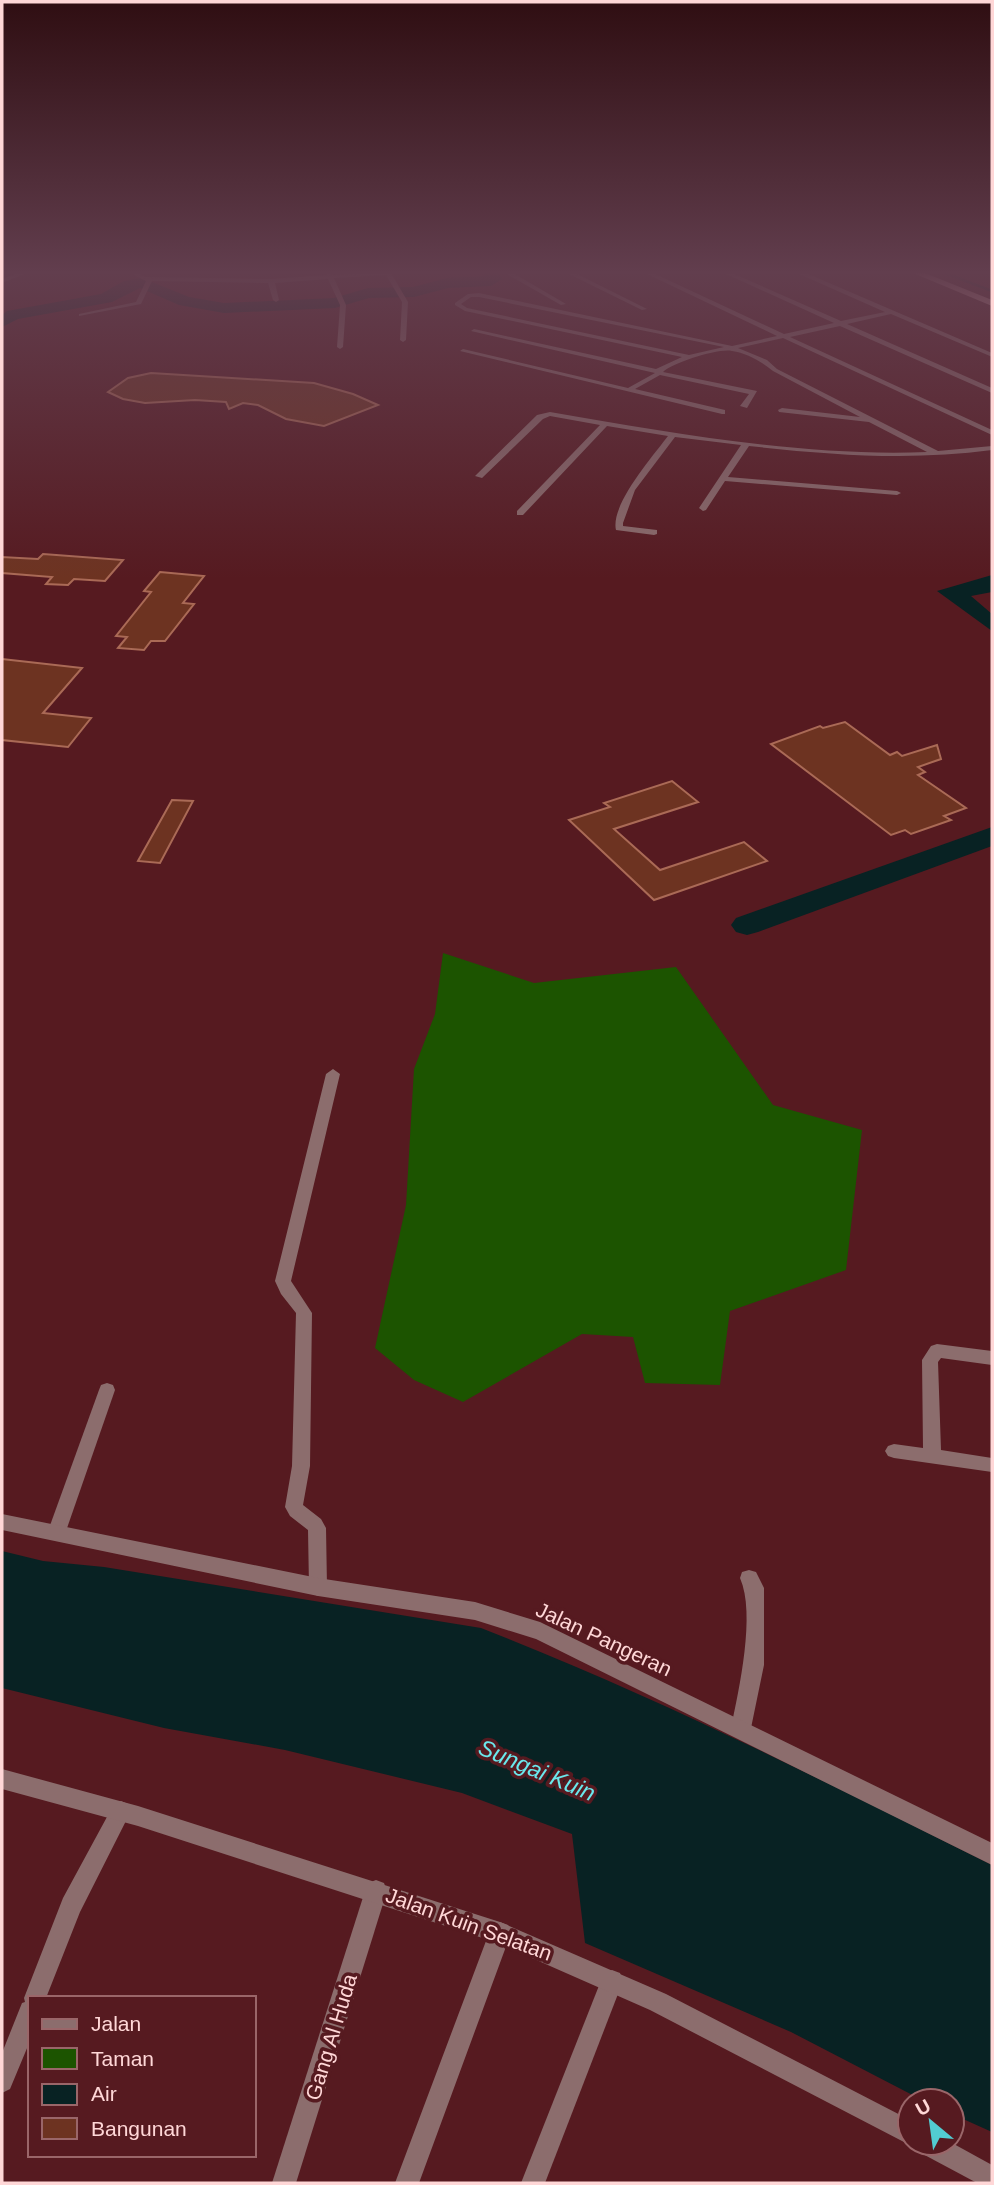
<svg xmlns="http://www.w3.org/2000/svg" width="994" height="2185" viewBox="0 0 994 2185" font-family="Arial,sans-serif">
<rect width="100%" height="100%" fill="#561a20"/>
<path fill="#1c5400" d="M 443,953 L 534,983 L 676,967 L 773,1105 L 862,1130 L 846,1270 L 730,1311 L 720,1385 L 645,1383 L 633,1337 L 582,1334 L 463,1402 L 414,1380 L 375,1348 L 406,1205 L 414,1069 L 435,1014 Z"/>
<g fill="#082223">
<path d="M 992,575 L 992,592 L 971,596 L 992,614 L 992,631 L 937,591 Z"/>
<path d="M 2,1551 L 43,1561 L 104,1567 L 481,1628 C 656,1696 824,1781 992,1865 L 992,2132 L 952,2114 L 952,2101 L 924,2101 L 791,2032 L 585,1943 L 572,1834 L 462,1793 L 285,1750 L 164,1728 L 2,1688 Z"/>
</g>
<g fill="none" stroke-linecap="round" stroke-linejoin="round">
<path stroke="#082223" stroke-width="2.5" d="M 945,273 L 992,291"/>
<g fill="#082223" fill-rule="evenodd">
<path d="M 483,273 L 499,273 L 502,279 L 491,286 L 448,288 L 414,297 L 369,298 L 335,308 L 224,313 L 179,305 L 140,288 L 112,302 L 18,319 L 2,327 L 2,315 L 7,311 L 101,294 L 124,281 L 142,278 L 189,297 L 224,303 L 334,298 L 368,288 L 413,287 L 447,278 L 485,276 Z"/>
<path d="M 992,827 L 992,846 L 758,932 L 747,935 L 736,932 L 731,925 L 736,918 Z"/>
</g>
</g>
<g fill="#6d3321" stroke="#aa6a56" stroke-width="2">
<path d="M 151,373 L 314,383 L 353,394 L 378,405 L 324,426 L 286,419 L 258,405 L 243,403 L 229,409 L 226,402 L 195,400 L 145,403 L 123,399 L 108,392 L 128,378 Z"/>
<path d="M 43,554 L 123,560 L 105,581 L 74,579 L 68,585 L 46,584 L 52,577 L 2,573 L 2,557 L 38,559 Z"/>
<path d="M 160,572 L 204,576 L 183,603 L 194,604 L 165,641 L 151,641 L 144,650 L 118,648 L 127,637 L 116,636 L 151,592 L 144,591 Z"/>
<path d="M 2,659 L 82,668 L 43,713 L 91,718 L 68,747 L 2,740 Z"/>
<path d="M 845,722 L 890,755 L 897,752 L 902,756 L 937,745 L 941,759 L 918,767 L 925,772 L 918,775 L 966,808 L 944,816 L 951,820 L 911,834 L 905,830 L 891,835 L 771,744 L 820,726 L 823,728 Z"/>
<path d="M 672,781 L 698,802 L 614,829 L 660,870 L 744,842 L 767,861 L 654,900 L 569,820 L 610,807 L 604,803 Z"/>
<path d="M 172,800 L 193,801 L 160,863 L 138,861 Z"/>
</g>
<g fill="none" stroke-linecap="round" stroke-linejoin="round">
<g fill="#8c6d6d" fill-rule="evenodd">
<path d="M 18,273 L 27,273 L 2,283 L 2,279 Z"/>
<path d="M 130,273 L 138,273 L 145,277 L 271,279 L 327,275 L 326,273 L 333,275 L 391,273 L 408,302 L 406,340 L 403,342 L 400,340 L 402,302 L 386,275 L 334,278 L 346,305 L 343,347 L 340,349 L 337,347 L 340,305 L 328,279 L 275,283 L 279,300 L 276,302 L 273,300 L 268,283 L 152,281 L 141,304 L 79,316 L 79,314 L 136,302 L 146,281 Z"/>
<path d="M 505,273 L 513,273 L 566,304 L 561,305 Z"/>
<path d="M 567,273 L 575,273 L 647,309 L 642,310 Z"/>
<path d="M 645,273 L 653,273 L 784,334 L 834,323 L 724,273 L 732,273 L 841,321 L 885,312 L 797,273 L 806,273 L 992,353 L 992,357 L 990,356 L 891,314 L 847,324 L 992,388 L 992,393 L 840,326 L 790,337 L 992,430 L 992,435 L 783,338 L 738,348 L 767,360 L 777,369 L 938,451 L 992,446 L 992,450 C 910,461 832,455 749,446 L 728,477 L 897,491 L 901,493 L 897,495 L 725,481 L 706,510 L 703,511 L 699,508 L 741,445 L 675,437 L 635,490 L 623,523 L 623,526 L 657,530 L 657,534 L 654,535 L 616,530 C 610,505 653,456 668,436 L 607,426 L 523,515 L 517,515 L 517,511 L 600,425 L 550,416 L 543,419 L 482,478 L 475,476 L 537,415 L 550,412 C 671,433 805,457 927,452 L 869,422 L 779,412 L 778,410 L 782,408 L 860,417 L 773,371 C 762,362 747,353 732,351 C 718,348 673,363 663,372 L 757,391 L 747,408 L 740,406 L 749,394 L 660,375 L 635,389 L 725,410 L 725,414 L 722,414 L 460,351 L 463,349 L 628,388 L 655,373 L 471,331 L 474,329 L 656,369 L 682,357 L 465,311 L 455,305 L 455,303 L 468,294 L 479,293 L 732,346 L 777,336 ZM 471,297 L 479,297 L 724,347 L 689,355 L 467,308 L 461,304 Z"/>
<path d="M 333,1069 L 340,1074 L 291,1281 L 312,1313 L 310,1466 L 303,1505 L 321,1519 L 326,1528 L 327,1587 L 325,1593 L 318,1596 L 311,1593 L 309,1587 L 308,1530 L 290,1516 L 285,1507 L 292,1466 L 296,1313 L 281,1294 L 275,1281 L 326,1074 Z"/>
<path d="M 937,1344 L 992,1351 L 992,1365 L 941,1358 L 938,1362 L 941,1450 L 992,1458 L 992,1472 L 894,1458 L 888,1456 L 885,1451 L 888,1446 L 894,1444 L 923,1448 L 922,1360 L 931,1346 Z"/>
<path d="M 107,1383 L 113,1385 L 115,1390 L 66,1531 L 63,1537 L 57,1539 L 51,1537 L 48,1531 L 99,1390 L 101,1385 Z"/>
<path d="M 749,1570 L 756,1572 L 764,1588 L 764,1665 L 751,1728 L 748,1735 L 741,1738 L 734,1735 L 731,1728 C 739,1689 756,1614 740,1578 L 742,1572 Z"/>
<path d="M 121,1801 L 128,1804 L 131,1811 L 80,1912 L 46,1998 L 30,1998 L 30,2041 L 10,2089 L 2,2093 L 2,2053 L 22,2003 L 25,2002 L 24,1998 L 63,1898 L 114,1804 Z"/>
<path d="M 376,1880 L 384,1883 L 387,1891 L 296,2183 L 272,2183 L 365,1891 L 368,1883 Z"/>
<path d="M 500,1922 L 508,1925 L 511,1933 L 419,2183 L 395,2183 L 489,1933 L 492,1925 Z"/>
<path d="M 612,1970 L 620,1973 L 623,1981 L 545,2183 L 521,2183 L 604,1973 Z"/>
</g>
<g fill="#8c6d6d" fill-rule="evenodd">
<path d="M 2,1514 L 318,1578 L 475,1602 L 540,1622 L 992,1843 L 992,1865 L 536,1639 L 475,1620 L 318,1596 L 2,1530 Z"/>
<path d="M 2,1769 L 138,1806 L 500,1922 L 666,1994 L 910,2120 L 910,2143 L 915,2143 L 910,2145 L 902,2141 L 650,2010 L 498,1943 L 138,1826 L 2,1789 Z"/>
<path d="M 916,2143 L 952,2143 L 992,2165 L 992,2183 L 977,2183 L 919,2152 Z"/>
</g>
<path fill="#eeb7b7" fill-rule="evenodd" d="M 913,273 L 925,273 L 992,300 L 992,306 Z"/>
</g>
<linearGradient id="sky" x2="0" y2="1"><stop stop-color="#2f0e12"/><stop offset="0.47" stop-color="#623e4e"/><stop offset="1" stop-color="#623e4e" stop-opacity="0"/></linearGradient>
<rect width="994" height="579" fill="url(#sky)"/>
<g text-anchor="middle" dominant-baseline="central" stroke-width="7" stroke-linejoin="round" paint-order="stroke">
<g font-size="21" fill="#ffd7d7" stroke="#561a20">
<text transform="translate(604 1639) rotate(25)">Jalan Pangeran</text>
<text transform="translate(469 1924) rotate(20)">Jalan Kuin Selatan</text>
<text transform="translate(331 2037) rotate(-73)">Gang Al Huda</text>
</g>
<g font-size="23" font-style="italic" fill="#6ae8ec" stroke="#561a20">
<text transform="translate(537 1770) rotate(23)">Sungai Kuin</text>
</g>
</g>
<rect width="994" height="2185" fill="none" stroke="#ffd7d7" stroke-width="7"/>
<rect x="28" y="1996" width="228" height="161" fill="#561a20" stroke="#9a6669" stroke-width="2"/>
<rect x="42" y="2019" width="35" height="10" fill="#8c6d6d" stroke="#9a6669" stroke-width="2"/>
<text x="91" y="2031" font-size="21" fill="#ffd7d7">Jalan</text>
<rect x="42" y="2048" width="35" height="21" fill="#1c5400" stroke="#9a6669" stroke-width="2"/>
<text x="91" y="2066" font-size="21" fill="#ffd7d7">Taman</text>
<rect x="42" y="2084" width="35" height="21" fill="#082223" stroke="#9a6669" stroke-width="2"/>
<text x="91" y="2101" font-size="21" fill="#ffd7d7">Air</text>
<rect x="42" y="2118" width="35" height="21" fill="#6d3321" stroke="#9a6669" stroke-width="2"/>
<text x="91" y="2136" font-size="21" fill="#ffd7d7">Bangunan</text>
<g transform="translate(931 2122) rotate(331)"><circle r="33" fill="#561a20" stroke="#9a6669" stroke-width="2"/>
<path d="M0-5L12 26L0 18L-12 26Z" fill="#52ccd1"/>
<text y="-10" font-size="19" font-weight="bold" text-anchor="middle" fill="#ffd7d7">U</text>
</g>
</svg>
